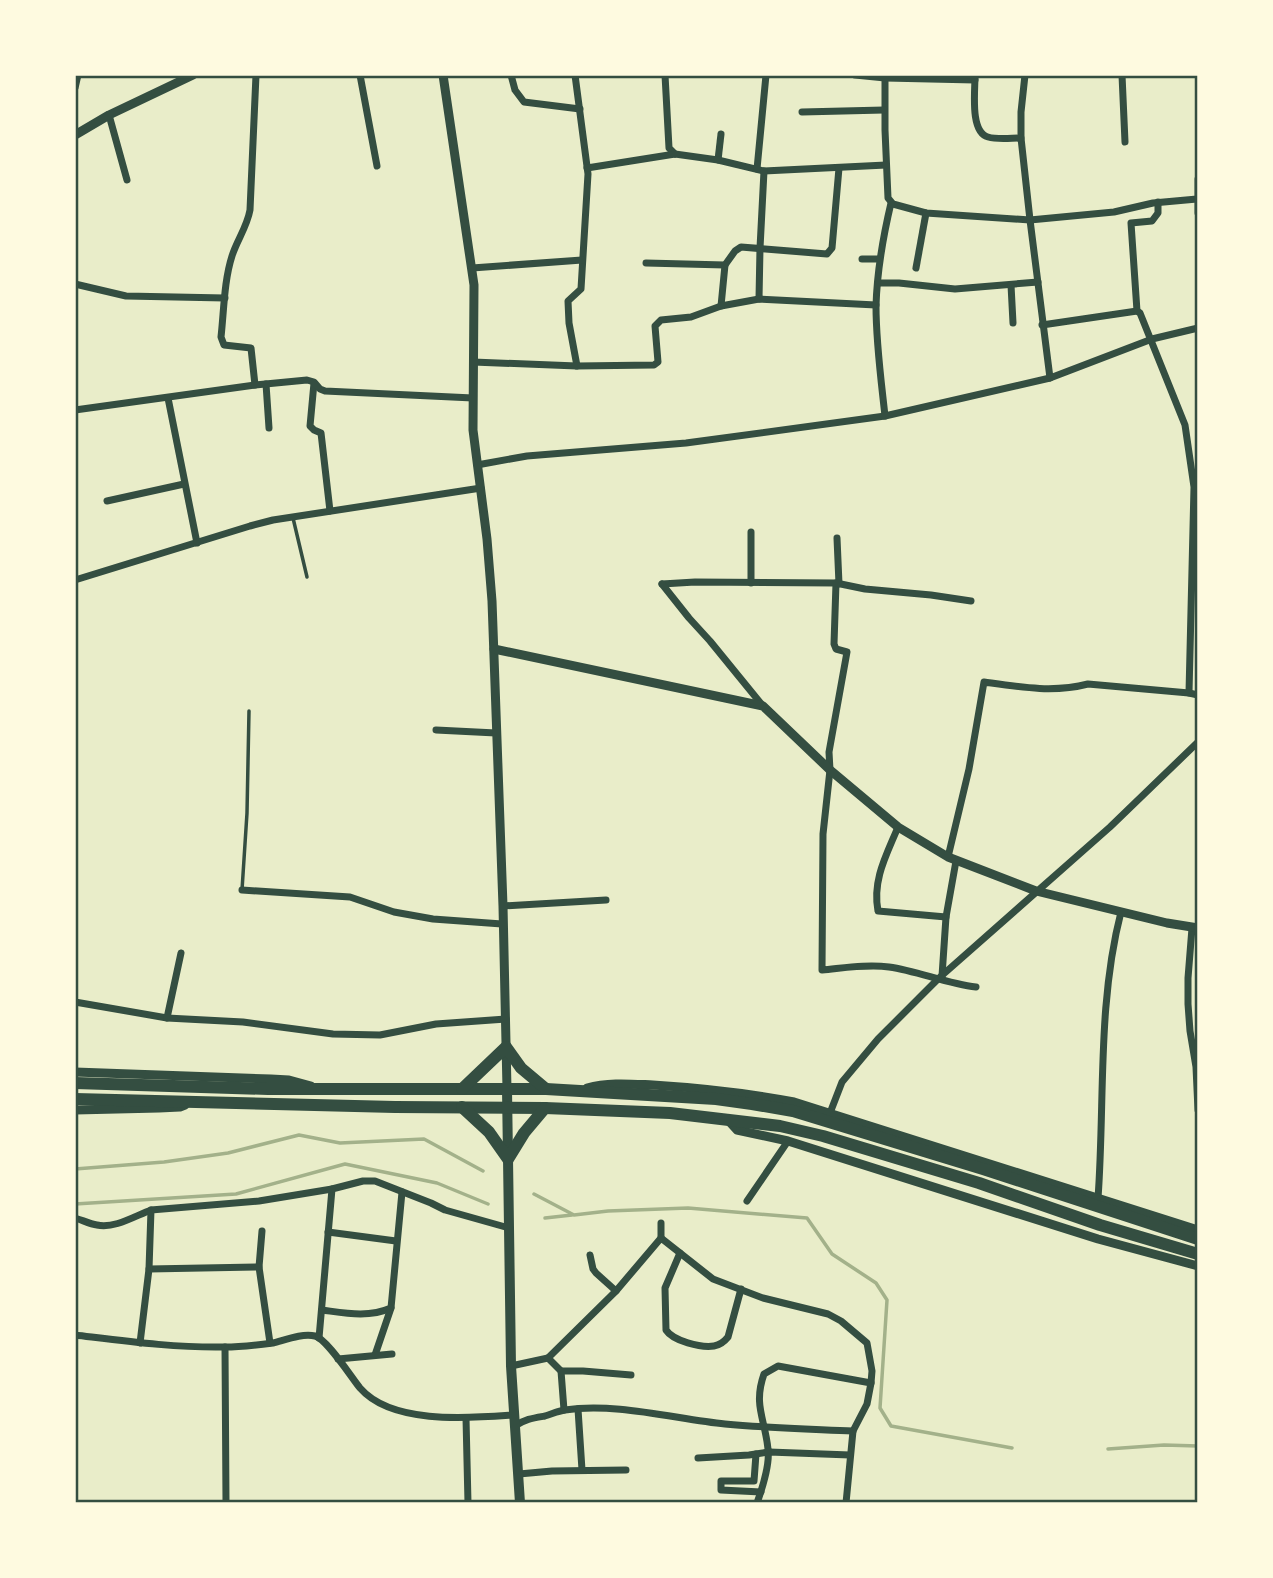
<svg xmlns="http://www.w3.org/2000/svg" width="1273" height="1578" viewBox="0 0 1273 1578" font-family="'Work Sans',sans-serif">
<rect width="100%" height="100%" fill="#e9edc9"/>
<g fill="none" stroke-linecap="round" stroke-linejoin="round">
<g stroke="#a3b18a" stroke-width="3.5">
<path d="M 75,1169 L 164,1162 L 228,1153 L 299,1135 L 340,1143 L 424,1139 L 483,1171"/>
<path d="M 534,1194 L 574,1215 L 608,1211 L 688,1208 L 807,1218 L 832,1254 L 876,1283 L 887,1300 L 880,1408 L 891,1426 L 1012,1448"/>
<path d="M 75,1204 L 236,1194 L 345,1164 L 437,1183 L 488,1204"/>
<path d="M 545,1218 L 572,1215"/>
<path d="M 1108,1449 L 1164,1445 L 1198,1446"/>
</g>
<g stroke="#344e41" stroke-width="3.5">
<path d="M 293,518 L 307,577"/>
<path d="M 242,890 L 247,813 L 249,711"/>
</g>
<g stroke="#344e41" stroke-width="7">
<path d="M 360,75 L 377,166"/>
<path d="M 511,75 L 515,90 L 524,102 L 580,109"/>
<path d="M 575,75 L 588,174 L 581,289 L 568,301 L 569,323 L 577,366"/>
<path d="M 665,75 L 669,148 L 675,154"/>
<path d="M 855,75 L 885,78 L 975,80"/>
<path d="M 885,75 L 885,130 L 888,198 L 893,204 L 926,213 L 1030,220 L 1114,212 L 1153,203 L 1197,199"/>
<path d="M 1025,75 L 1021,112 L 1021,138 L 1030,220 L 1050,378"/>
<path d="M 1122,75 L 1125,142"/>
<path d="M 975,76 C 975,92 970,132 988,137 C 998,140 1011,138 1021,138"/>
<path d="M 75,88 L 78,75"/>
<path d="M 802,112 L 884,110"/>
<path d="M 109,115 L 127,180"/>
<path d="M 718,160 L 721,134"/>
<path d="M 587,168 L 675,154 L 718,160 L 764,171 L 886,165"/>
<path d="M 757,169 L 766,75"/>
<path d="M 1198,179 L 1198,213"/>
<path d="M 862,259 L 879,259"/>
<path d="M 646,263 L 725,265 L 735,251 L 741,247 L 827,254 L 832,248 L 839,168"/>
<path d="M 472,268 L 582,260"/>
<path d="M 916,268 L 926,213"/>
<path d="M 878,283 L 899,283 L 955,289 L 1038,282"/>
<path d="M 75,284 L 126,296 L 225,298"/>
<path d="M 1011,285 L 1013,323"/>
<path d="M 759,299 L 760,248 L 764,171"/>
<path d="M 721,306 L 725,265"/>
<path d="M 1137,311 L 1131,223 L 1152,221 L 1158,213 L 1158,202"/>
<path d="M 1042,325 L 1137,311 L 1140,313 L 1185,425 L 1194,487 L 1189,693"/>
<path d="M 473,362 L 577,366 L 654,365 L 658,362 L 655,326 L 661,320 L 691,317 L 721,306 L 759,299 L 876,305"/>
<path d="M 314,383 L 310,426 L 314,430 L 321,433 L 330,511"/>
<path d="M 266,384 L 269,428"/>
<path d="M 255,385 L 251,348 L 224,345 L 221,337 C 224,310 224,281 232,256 C 237,240 247,227 250,210 L 256,75"/>
<path d="M 168,398 L 197,543"/>
<path d="M 75,410 L 255,385 L 307,380 L 314,382 L 320,389 L 325,391 L 473,398"/>
<path d="M 885,416 C 881,379 876,343 876,306 C 877,271 883,237 891,203"/>
<path d="M 477,465 L 527,456 L 686,443 L 885,416 L 1050,378 L 1152,339 L 1198,328"/>
<path d="M 107,501 L 184,484"/>
<path d="M 837,538 L 839,584"/>
<path d="M 75,580 L 250,526 L 273,520 L 481,488"/>
<path d="M 751,583 L 751,532"/>
<path d="M 836,583 L 834,644 L 836,649 L 847,652 L 829,752 L 830,770 L 823,834 L 822,970 C 844,968 867,964 889,967 C 918,971 947,984 976,987"/>
<path d="M 662,584 L 695,582 L 836,583 L 865,589 L 931,595 L 971,601"/>
<path d="M 662,584 L 689,618 L 710,641 L 763,706"/>
<path d="M 436,730 L 496,733"/>
<path d="M 898,827 C 887,854 872,880 878,911 L 946,917"/>
<path d="M 948,857 L 969,769 L 984,682 C 1019,687 1053,693 1088,684 L 1189,693 L 1198,695"/>
<path d="M 242,890 L 350,897 L 394,912 L 433,919 L 502,924"/>
<path d="M 503,906 L 606,900"/>
<path d="M 1192,928 L 1188,978 L 1188,1004 L 1190,1031 L 1196,1067 L 1198,1110"/>
<path d="M 942,976 L 946,917 L 956,861"/>
<path d="M 75,1002 L 167,1018 L 243,1022 L 333,1034 L 380,1035 L 436,1024 L 506,1019"/>
<path d="M 167,1018 L 181,953"/>
<path d="M 830,1113 L 842,1082 L 878,1039 L 939,978 L 1110,827 L 1198,742"/>
<path d="M 1098,1198 C 1105,1103 1097,1005 1121,912"/>
<path d="M 747,1201 L 788,1141"/>
<path d="M 75,1218 C 82,1220 90,1224 97,1225 C 114,1229 135,1216 151,1210"/>
<path d="M 661,1223 L 661,1238"/>
<path d="M 262,1231 L 259,1267 L 270,1343"/>
<path d="M 328,1232 L 396,1241"/>
<path d="M 680,1253 L 665,1288 L 666,1330 C 673,1341 701,1348 714,1346 C 720,1345 724,1342 728,1337 L 741,1289"/>
<path d="M 590,1255 L 593,1269 L 596,1273 L 616,1291"/>
<path d="M 149,1269 L 259,1267"/>
<path d="M 322,1310 C 345,1313 368,1318 391,1308 L 402,1192"/>
<path d="M 75,1335 C 125,1341 175,1348 225,1347 C 240,1347 257,1345 273,1343 C 285,1340 302,1333 315,1336 C 327,1339 351,1377 360,1388 C 392,1425 470,1418 514,1415"/>
<path d="M 319,1338 L 332,1189 L 363,1181 L 375,1181 L 431,1203 L 445,1210 L 509,1228"/>
<path d="M 140,1343 L 149,1269 L 151,1210 L 259,1201 L 332,1189"/>
<path d="M 225,1347 L 226,1503"/>
<path d="M 375,1355 L 391,1308"/>
<path d="M 548,1358 L 561,1371 L 564,1410"/>
<path d="M 338,1359 L 392,1354"/>
<path d="M 511,1366 L 548,1358 L 616,1291 L 661,1238 L 713,1279 L 763,1298 L 828,1314 L 841,1321 L 867,1343 L 872,1371 L 871,1383 L 867,1404 L 853,1431 L 846,1503"/>
<path d="M 561,1371 L 583,1371 L 631,1375"/>
<path d="M 578,1409 L 582,1470"/>
<path d="M 466,1418 L 468,1503"/>
<path d="M 515,1426 C 525,1419 533,1418 545,1416 C 552,1414 558,1411 565,1410 C 614,1402 676,1419 725,1424 C 768,1428 810,1429 853,1431"/>
<path d="M 756,1454 L 754,1481 L 721,1481 L 721,1490 L 761,1492"/>
<path d="M 698,1458 L 749,1455 L 769,1452 L 850,1455"/>
<path d="M 519,1474 L 552,1471 L 626,1470"/>
<path d="M 757,1503 C 762,1489 770,1464 768,1449 C 765,1419 753,1405 764,1374 L 778,1366 L 871,1383"/>
</g>
<g stroke="#344e41" stroke-width="9">
<path d="M 443,75 L 474,285 L 473,430 L 487,539 L 492,601 L 503,906 L 507,1089"/>
<path d="M 75,135 L 109,115 L 193,75"/>
<path d="M 494,649 L 763,706 L 830,770 L 898,827 L 948,857 L 1036,891 L 1167,923 L 1198,928"/>
<path d="M 75,1072 L 271,1079 L 289,1080 L 311,1086"/>
<path d="M 587,1088 C 609,1082 630,1084 653,1085 C 700,1088 747,1093 794,1102 L 1198,1230"/>
<path d="M 75,1110 L 159,1108 L 180,1107 L 185,1105"/>
<path d="M 727,1119 L 737,1130 L 788,1141 L 1098,1239 L 1198,1266"/>
</g>
<path stroke="#344e41" stroke-width="10" d="M 507,1089 L 511,1366 L 520,1503"/>
<g stroke="#344e41" stroke-width="12">
<path d="M 75,1083 L 268,1089 L 546,1089 L 716,1099 L 752,1104 L 793,1111 L 983,1169 L 1198,1239"/>
<path d="M 462,1089 L 506,1047 L 521,1068 L 546,1089"/>
<path d="M 75,1099 L 395,1107 L 545,1108 L 670,1113 L 780,1126 L 823,1136 L 979,1183 L 1100,1225 L 1198,1254"/>
<path d="M 462,1107 L 489,1132 L 508,1159 L 524,1133 L 545,1108"/>
</g>
</g>
<rect width="1273" height="1578" fill="none" stroke="#fefae0" stroke-width="154"/>
<rect x="77" y="77" width="1119" height="1424" fill="none" stroke="#344e41" stroke-width="2.5"/>
</svg>
